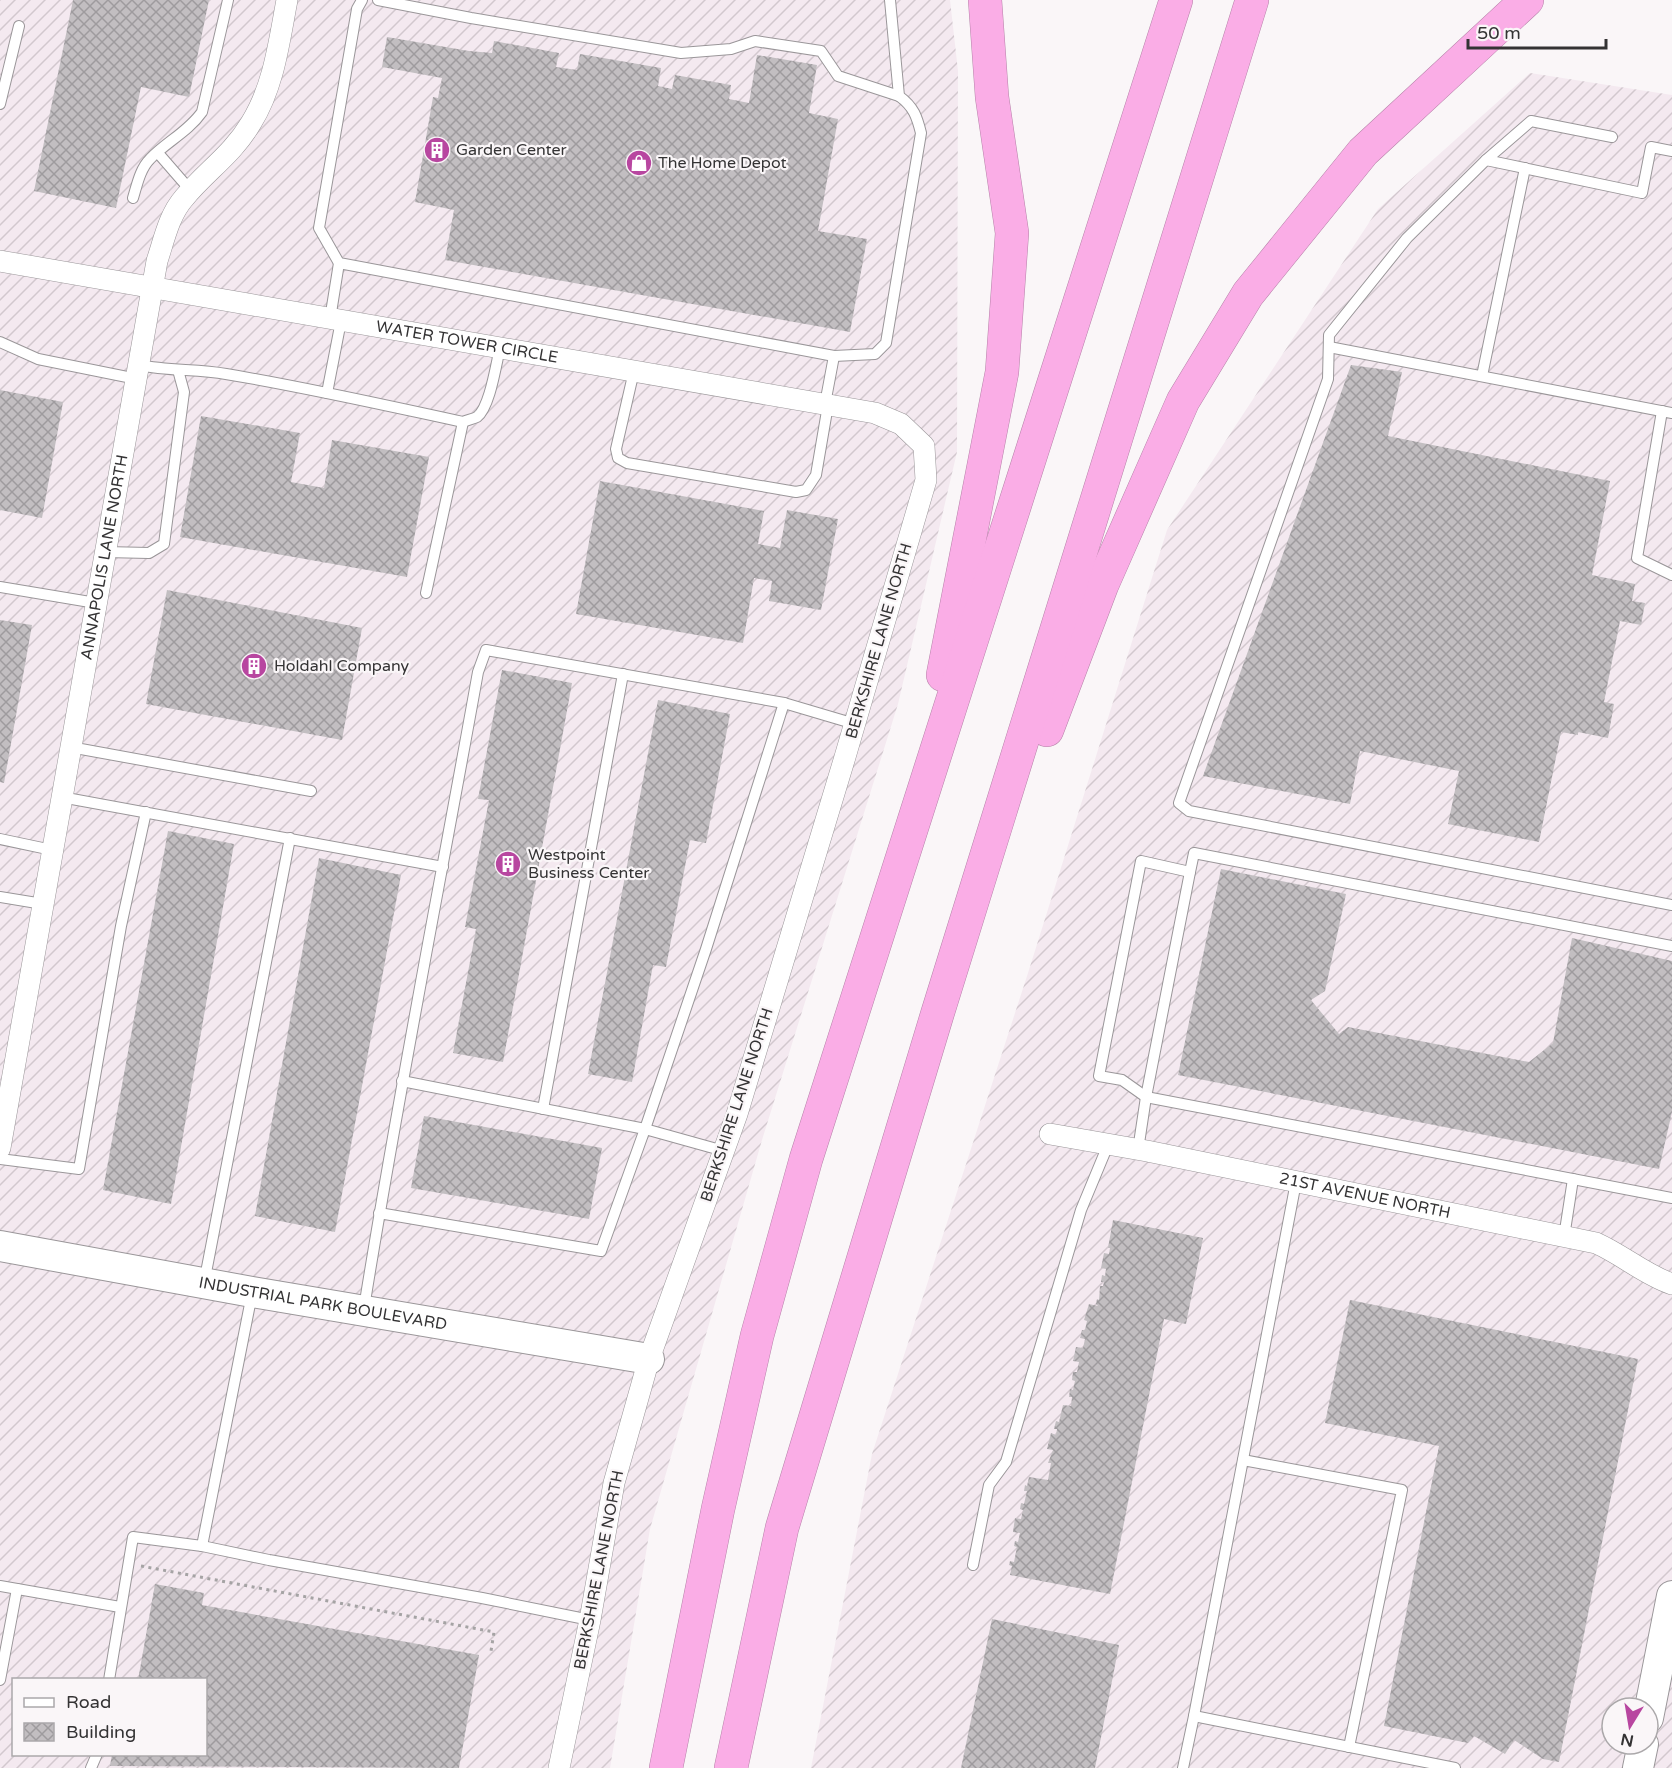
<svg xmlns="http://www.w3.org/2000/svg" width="1672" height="1768" viewBox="0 0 1672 1768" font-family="'Varela Round',sans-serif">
<defs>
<pattern id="industrial-furrows" width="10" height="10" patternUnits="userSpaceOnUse" patternTransform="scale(1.5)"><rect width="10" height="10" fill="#f4e9f0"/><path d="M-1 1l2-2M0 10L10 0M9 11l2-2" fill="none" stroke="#d2c8ce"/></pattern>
<pattern id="building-cross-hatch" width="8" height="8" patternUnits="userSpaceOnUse" patternTransform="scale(1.5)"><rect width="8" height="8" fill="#c2bec1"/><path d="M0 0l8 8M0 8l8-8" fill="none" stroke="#9e9b9e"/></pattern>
</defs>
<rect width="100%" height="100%" fill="#faf6f8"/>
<g fill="url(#industrial-furrows)" fill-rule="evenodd">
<path d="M 0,0 L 950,0 L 958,71 L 957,452 L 898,704 L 762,1140 L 650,1529 L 610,1768 L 0,1768 ZM 14,1680 L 206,1680 L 206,1754 L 14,1754 Z"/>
<path d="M 1530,73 L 1672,95 L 1672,1768 L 811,1768 L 872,1454 L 1028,973 L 1167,530 L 1378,209 ZM 1612,1708 L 1648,1708 L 1648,1744 L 1612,1744 Z"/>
</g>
<g fill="url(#building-cross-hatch)">
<path d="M 73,0 L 209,0 L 189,97 L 141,87 L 116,208 L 34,191 Z"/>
<path d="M 387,37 L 469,51 L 492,53 L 494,41 L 559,53 L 556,67 L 577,70 L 580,54 L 661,68 L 658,86 L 672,89 L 675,75 L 731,85 L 729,99 L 749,103 L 757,55 L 817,65 L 809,113 L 838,119 L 818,231 L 867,239 L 850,332 L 445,260 L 454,210 L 415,202 L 433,97 L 438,98 L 442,78 L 382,67 Z"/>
<path d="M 1351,365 L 1402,372 L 1388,436 L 1610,481 L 1592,575 L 1635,584 L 1632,601 L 1645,603 L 1641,625 L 1620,621 L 1604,702 L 1614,704 L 1608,738 L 1578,732 L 1578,735 L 1561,732 L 1539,842 L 1448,824 L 1459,771 L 1360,751 L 1350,804 L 1203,776 Z"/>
<path d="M 0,390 L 63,402 L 42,518 L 0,510 Z"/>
<path d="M 201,416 L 300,433 L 291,482 L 324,488 L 332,440 L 429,457 L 407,577 L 180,537 Z"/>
<path d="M 600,481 L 764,511 L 758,544 L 780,548 L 787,510 L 838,519 L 821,610 L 769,601 L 772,581 L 754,578 L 743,643 L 576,614 Z"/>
<path d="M 167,590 L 362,628 L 342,740 L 146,704 Z"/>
<path d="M 0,620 L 32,625 L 4,783 L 0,782 Z"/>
<path d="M 502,670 L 572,683 L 503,1062 L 453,1053 L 476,929 L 465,927 L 489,800 L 478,799 Z"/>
<path d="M 658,700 L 730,714 L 706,843 L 690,840 L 666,967 L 653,965 L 632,1082 L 588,1074 Z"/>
<path d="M 168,831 L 234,844 L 171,1204 L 103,1190 Z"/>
<path d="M 319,858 L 401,875 L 335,1232 L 255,1216 Z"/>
<path d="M 1221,869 L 1346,894 L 1325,991 L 1311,1000 L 1339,1034 L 1348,1027 L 1529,1062 L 1553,1043 L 1572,938 L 1672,961 L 1672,1112 L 1659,1169 L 1178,1075 Z"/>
<path d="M 424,1116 L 602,1148 L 589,1219 L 411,1188 Z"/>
<path d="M 1113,1220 L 1203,1238 L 1186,1324 L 1164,1319 L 1110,1594 L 1010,1575 L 1012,1566 L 1009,1565 L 1010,1561 L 1014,1562 L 1017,1547 L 1014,1546 L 1015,1541 L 1018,1542 L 1020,1533 L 1013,1532 L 1015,1518 L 1021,1519 L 1023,1510 L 1020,1509 L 1021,1503 L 1024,1504 L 1027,1491 L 1024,1491 L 1025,1485 L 1027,1486 L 1029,1477 L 1048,1480 L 1051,1463 L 1048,1463 L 1053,1450 L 1047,1449 L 1051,1433 L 1056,1435 L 1057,1429 L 1054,1429 L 1056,1421 L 1059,1422 L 1063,1405 L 1071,1406 L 1072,1397 L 1069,1397 L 1070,1389 L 1073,1390 L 1075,1381 L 1072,1380 L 1073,1372 L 1077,1372 L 1079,1362 L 1073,1361 L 1076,1347 L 1083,1348 L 1085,1339 L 1080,1338 L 1082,1330 L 1085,1330 L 1087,1321 L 1084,1320 L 1089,1304 L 1098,1306 L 1096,1304 L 1097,1299 L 1099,1300 L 1100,1286 L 1103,1286 L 1104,1282 L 1101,1282 L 1102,1275 L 1105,1276 L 1106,1269 L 1101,1268 L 1104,1253 L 1109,1254 L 1110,1248 L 1108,1248 Z"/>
<path d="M 1350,1300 L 1638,1359 L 1559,1762 L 1543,1759 L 1514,1740 L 1505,1754 L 1474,1736 L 1468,1743 L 1384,1726 L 1439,1446 L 1325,1423 Z"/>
<path d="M 155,1584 L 204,1593 L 202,1605 L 479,1655 L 459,1768 L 110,1766 L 112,1754 L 206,1754 L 206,1680 L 138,1680 Z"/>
<path d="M 992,1619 L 1119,1645 L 1095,1768 L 961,1768 Z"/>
</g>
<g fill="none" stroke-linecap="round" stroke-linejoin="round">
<g stroke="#9a9699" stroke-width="12">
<g id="lane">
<path d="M 362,0 L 357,9 L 319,228 L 339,263 L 834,356 L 875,354 L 886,343 L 921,133 C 917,117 914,107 899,96 L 890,0"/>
<path d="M 378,0 L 471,18 L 681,53 L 731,49 L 755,41 L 821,51 L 838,76 L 899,96"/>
<path d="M 0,104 L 19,26"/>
<path d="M 1672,151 L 1651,147 L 1642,193 L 1486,160 L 1407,238 L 1329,335 L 1328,379 L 1179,803 L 1189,811 L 1672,905"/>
<path d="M 158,153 L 191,191"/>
<path d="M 1486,160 L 1531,121 L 1612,137"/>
<path d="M 133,198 C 137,185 140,169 150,159 C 166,142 188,132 202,112 L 228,0"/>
<path d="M 330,319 L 339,263"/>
<path d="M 0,342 L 38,359 L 137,379"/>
<path d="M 1329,347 L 1672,413"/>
<path d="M 139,365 C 168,371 197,369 226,374 C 305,387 384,405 463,422 C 467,420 473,419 477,417 C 490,407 496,364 500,348"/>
<path d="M 634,371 L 616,449 L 618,458 L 627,463 L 796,492 L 806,490 L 816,475 L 828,405"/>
<path d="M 1482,376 L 1525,168"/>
<path d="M 327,393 L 341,321"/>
<path d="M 825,404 L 834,356"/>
<path d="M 1662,411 L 1637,558 L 1672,575"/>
<path d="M 105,552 L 149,553 L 164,544 L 184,392 L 178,370"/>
<path d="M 0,587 L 96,603"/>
<path d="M 426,593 L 463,422"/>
<path d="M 70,747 L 311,791"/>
<path d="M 61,797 L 443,867"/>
<path d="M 0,839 L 52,850"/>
<path d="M 0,897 L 43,904"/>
<path d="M 1672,946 L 1194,853 L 1190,872 L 1141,861 L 1099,1076 L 1122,1080 L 1146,1097 L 1672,1198"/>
<path d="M 543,1109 L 623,674"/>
<path d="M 1138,1150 L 1146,1097 L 1190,872"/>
<path d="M 724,1151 L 645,1129 L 706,949 L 784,703 L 855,724"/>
<path d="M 0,1159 L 79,1169 L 121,926 L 146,812"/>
<path d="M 1296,1182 L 1194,1716 L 1455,1768"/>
<path d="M 379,1213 L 601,1251 L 645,1129 L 402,1081"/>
<path d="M 1564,1237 L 1573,1179"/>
<path d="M 204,1283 L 290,838"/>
<path d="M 364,1308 C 398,1095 440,884 478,672 L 486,650 L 784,703"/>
<path d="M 1243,1460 L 1402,1490 L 1349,1747"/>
<path d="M 202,1546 L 252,1294"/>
<path d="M 973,1565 L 989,1485 L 1006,1462 L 1081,1210 L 1108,1145"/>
<path d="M 0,1586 L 120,1607"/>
<path d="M 0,1680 L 17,1589"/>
<path d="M 109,1680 L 133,1537 L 202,1546 L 269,1560 L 482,1598 L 590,1620"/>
<path d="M 91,1768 L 97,1754"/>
<path d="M 1183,1768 L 1194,1716"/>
</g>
</g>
<g stroke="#9a9699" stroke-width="22">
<g id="street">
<path id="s1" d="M 0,261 L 875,413 L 901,424 L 924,446 L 926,480 L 845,757 L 737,1114 L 649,1359 L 614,1483 L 590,1620 L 559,1768"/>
<path id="s2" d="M 1050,1134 L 1147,1151 L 1596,1243 C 1623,1255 1645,1275 1672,1284"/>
<path id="s3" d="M 0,1148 L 157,261 C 164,240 169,215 184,198 C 206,171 232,155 251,123 C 274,86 279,42 287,0"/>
</g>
</g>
<g stroke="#9a9699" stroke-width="32">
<g id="secondary">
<path id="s4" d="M 0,1246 L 252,1292 L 649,1359"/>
<path d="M 1648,1718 L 1672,1596"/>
<path d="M 1638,1768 L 1643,1744"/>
</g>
</g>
<g stroke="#b582a8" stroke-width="34">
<g id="highway">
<path d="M 943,675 L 1002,372 L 1012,233 L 992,97 L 985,0"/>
<path d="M 1047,730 L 1102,585 L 1183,401 L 1248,294 L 1363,152 L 1527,0"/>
<path d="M 666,1768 L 718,1509 L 757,1336 L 806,1159 L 1176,0"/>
<path d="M 731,1768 L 782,1528 L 937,1015 L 1252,0"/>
</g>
</g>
<path stroke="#a5a3a4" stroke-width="3" stroke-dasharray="3 4.5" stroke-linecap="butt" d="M 141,1566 L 494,1632 L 491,1651"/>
<use href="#lane" stroke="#fff" stroke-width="10"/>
<use href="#street" stroke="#fff" stroke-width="21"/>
<use href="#secondary" stroke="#fff" stroke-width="30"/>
<use href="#highway" stroke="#faade6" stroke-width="33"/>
</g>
<defs>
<g id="building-disc" transform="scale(1.35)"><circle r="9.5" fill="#b846a0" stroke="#faf6f8"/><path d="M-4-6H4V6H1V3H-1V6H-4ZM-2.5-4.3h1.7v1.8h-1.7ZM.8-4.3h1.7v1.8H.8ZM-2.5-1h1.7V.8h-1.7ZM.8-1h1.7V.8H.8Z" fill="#fff"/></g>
<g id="shop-disc" transform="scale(1.35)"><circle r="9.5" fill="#b846a0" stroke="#faf6f8"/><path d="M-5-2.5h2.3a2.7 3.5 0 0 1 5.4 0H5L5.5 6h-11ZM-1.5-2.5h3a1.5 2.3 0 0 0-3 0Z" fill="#fff"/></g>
</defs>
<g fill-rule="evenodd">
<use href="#building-disc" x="437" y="150"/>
<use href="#shop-disc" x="639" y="163"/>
<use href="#building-disc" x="254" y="666"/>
<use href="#building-disc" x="508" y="864"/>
</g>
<g text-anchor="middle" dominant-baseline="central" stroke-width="4.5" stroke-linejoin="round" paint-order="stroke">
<g font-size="16" fill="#343334" stroke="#faf6f8" text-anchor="start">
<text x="456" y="150">Garden Center</text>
<text x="658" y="163">The Home Depot</text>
<text x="274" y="666">Holdahl Company</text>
<text x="528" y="855">Westpoint<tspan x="528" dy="18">Business Center</tspan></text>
</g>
<g font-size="16" fill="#343334" stroke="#faf6f8">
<text stroke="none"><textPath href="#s1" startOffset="474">WATER TOWER CIRCLE</textPath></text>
<text stroke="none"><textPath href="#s3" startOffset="600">ANNAPOLIS LANE NORTH</textPath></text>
<text transform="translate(879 641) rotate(-74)">BERKSHIRE LANE NORTH</text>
<text transform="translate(737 1105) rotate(-72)">BERKSHIRE LANE NORTH</text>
<text stroke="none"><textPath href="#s2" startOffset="321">21ST AVENUE NORTH</textPath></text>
<text stroke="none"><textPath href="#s4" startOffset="328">INDUSTRIAL PARK BOULEVARD</textPath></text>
<text transform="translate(599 1570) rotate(-79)">BERKSHIRE LANE NORTH</text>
</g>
</g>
<rect x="12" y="1678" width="195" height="78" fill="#faf6f8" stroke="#aba8aa" stroke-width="1.5"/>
<rect x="24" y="1698" width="30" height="9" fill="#ffffff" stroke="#aba8aa" stroke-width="1.5"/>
<text x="66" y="1708" font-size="18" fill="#343334">Road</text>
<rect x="24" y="1723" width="30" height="18" fill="url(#building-cross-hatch)" stroke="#aba8aa" stroke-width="1.5"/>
<text x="66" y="1738" font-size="18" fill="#343334">Building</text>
<g transform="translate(1630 1726) rotate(191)"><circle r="28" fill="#faf6f8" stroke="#aba8aa" stroke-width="1.5"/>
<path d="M0-4.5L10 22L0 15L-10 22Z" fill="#b846a0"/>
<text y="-9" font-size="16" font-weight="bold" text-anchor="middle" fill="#343334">N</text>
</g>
<path d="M1468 39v9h138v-9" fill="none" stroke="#343334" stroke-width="3"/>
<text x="1477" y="39" font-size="18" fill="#343334" stroke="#faf6f8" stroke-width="4.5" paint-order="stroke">50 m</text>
</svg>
